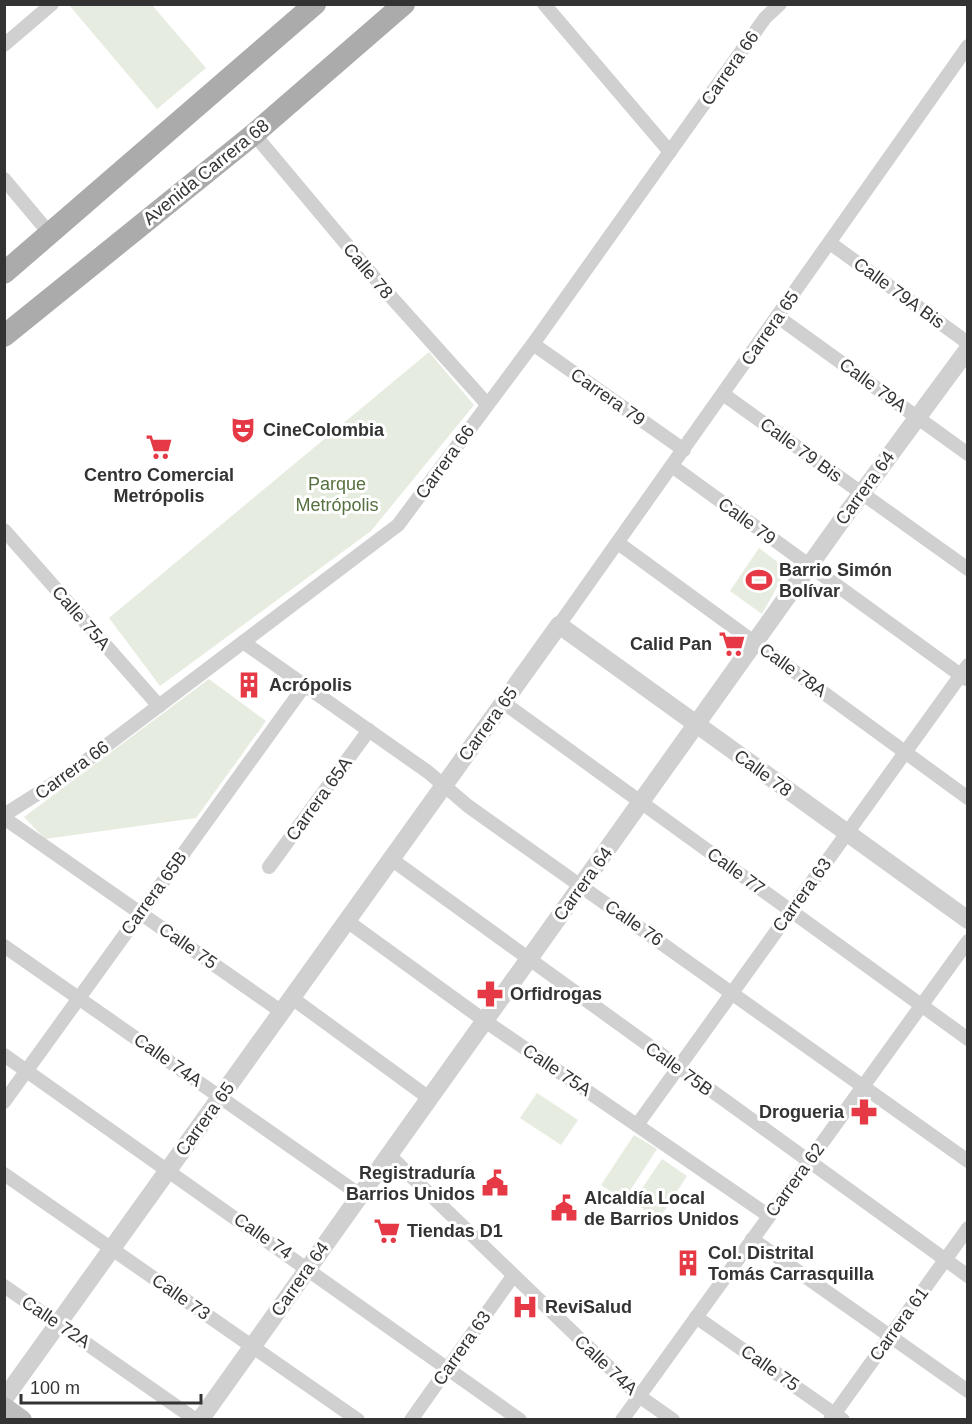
<svg xmlns="http://www.w3.org/2000/svg" width="972" height="1424" viewBox="0 0 972 1424" font-family="Arial,sans-serif">
<rect width="100%" height="100%" fill="#fff"/>
<g fill="#e6ecdf">
<path d="M 69,5 L 152,5 L 206,68 L 157,109 Z"/>
<path d="M 429,352 L 474,405 L 371,531 L 160,686 L 109,618 Z"/>
<path d="M 759,548 L 787,569 L 762,614 L 730,591 Z"/>
<path d="M 209,679 L 266,721 L 196,818 L 45,839 L 24,817 Z"/>
<path d="M 537,1093 L 578,1120 L 561,1145 L 520,1118 Z"/>
<path d="M 634,1135 L 657,1149 L 624,1200 L 601,1185 Z"/>
<path d="M 662,1159 L 687,1176 L 659,1219 L 633,1202 Z"/>
</g>
<g fill="none" stroke-linecap="round" stroke-linejoin="round">
<g stroke="#d0d0d0" stroke-width="14">
<path d="M 544,4 L 670,152"/>
<path d="M 4,45 L 52,4"/>
<path d="M 254,134 L 384,289 L 487,404"/>
<path d="M 4,179 L 50,234"/>
<path d="M 830,243 L 968,343"/>
<path d="M 778,317 L 968,454"/>
<path d="M 533,344 L 684,450"/>
<path d="M 723,394 L 968,569"/>
<path d="M 672,466 L 966,679"/>
<path d="M 4,530 L 159,706"/>
<path d="M 618,543 L 968,798"/>
<path d="M 559,625 L 968,46"/>
<path d="M 243,642 L 428,772 L 468,806 L 968,1161"/>
<path d="M 504,703 L 968,1039"/>
<path d="M 4,815 L 70,773 L 398,525 L 533,344 L 765,18 L 780,4"/>
<path d="M 4,818 L 282,1012"/>
<path d="M 391,859 L 968,1276"/>
<path d="M 269,867 L 369,730"/>
<path d="M 347,921 L 485,1021 L 769,1216"/>
<path d="M 4,946 L 360,1195"/>
<path d="M 292,998 L 429,1098"/>
<path d="M 4,1055 L 520,1420"/>
<path d="M 4,1102 L 305,685"/>
<path d="M 637,1125 L 968,665"/>
<path d="M 389,1155 L 639,1396 L 673,1420"/>
<path d="M 4,1174 L 358,1420"/>
<path d="M 752,1239 L 968,1391"/>
<path d="M 4,1286 L 196,1420"/>
<path d="M 696,1317 L 843,1420"/>
<path d="M 411,1420 L 513,1276"/>
<path d="M 622,1420 L 968,941"/>
<path d="M 830,1420 L 968,1228"/>
</g>
<g stroke="#d0d0d0" stroke-width="18">
<path d="M 4,1399 L 559,625 L 968,920"/>
<path d="M 200,1420 L 839,524 L 968,349"/>
</g>
<path stroke="#bdbdbd" stroke-width="20" d="M 4,1407 L 22,1420"/>
<g stroke="#ababab" stroke-width="22">
<path d="M 4,273 L 315,4"/>
<path d="M 4,336 L 254,134 L 404,4"/>
</g>
</g>
<defs>
<g id="theatre-bare" transform="scale(2.07)"><path d="M-5-5.5Q0-4 5-5.5V0Q5 5 0 6Q-5 5-5 0ZM-3.3-2.5H-1v1.5H-3.3ZM1-2.5H3.3v1.5H1ZM-2.8 1Q0 5.5 2.8 1Z" fill="#e63946" stroke="#fff" stroke-width="2.5" paint-order="stroke"/></g>
<g id="supermarket-bare" transform="scale(2.07)"><path d="M-6-5.5h2.5l.6 2H6L4.5 2H-2.5L-4.4-4H-6ZM-1.5 3.2a1.3 1.3 0 1 0 .1 0ZM3 3.2a1.3 1.3 0 1 0 .1 0Z" fill="#e63946" stroke="#fff" stroke-width="2.5" paint-order="stroke"/></g>
<g id="stadium-bare" transform="scale(2.07)"><path d="M0-5a6.5 5 0 1 0 0 10a6.5 5 0 1 0 0-10ZM-3.5-1.8h7v3.6h-7Z" fill="#e63946" stroke="#fff" stroke-width="2.5" paint-order="stroke"/></g>
<g id="building-bare" transform="scale(2.07)"><path d="M-4-6H4V6H1V3H-1V6H-4ZM-2.5-4.3h1.7v1.8h-1.7ZM.8-4.3h1.7v1.8H.8ZM-2.5-1h1.7V.8h-1.7ZM.8-1h1.7V.8H.8Z" fill="#e63946" stroke="#fff" stroke-width="2.5" paint-order="stroke"/></g>
<g id="pharmacy-bare" transform="scale(2.07)"><path d="M-2-6h4v4h4v4h-4v4h-4v-4h-4v-4h4Z" fill="#e63946" stroke="#fff" stroke-width="2.5" paint-order="stroke"/></g>
<g id="civic-bare" transform="scale(2.07)"><path d="M-.6-6.5H3V-4.5H.6V-3L4-1V1h2V6H-6V1h2V-1L-.6-3ZM-1.2 2.5V6h2.4V2.5Z" fill="#e63946" stroke="#fff" stroke-width="2.5" paint-order="stroke"/></g>
<g id="hospital-bare" transform="scale(2.07)"><path d="M-5-5h3v3.5h4V-5h3V5h-3V1.5h-4V5h-3Z" fill="#e63946" stroke="#fff" stroke-width="2.5" paint-order="stroke"/></g>
</defs>
<g fill-rule="evenodd">
<use href="#theatre-bare" x="243" y="430"/>
<use href="#supermarket-bare" x="159" y="447"/>
<use href="#stadium-bare" x="759" y="580"/>
<use href="#supermarket-bare" x="732" y="644"/>
<use href="#building-bare" x="249" y="685"/>
<use href="#pharmacy-bare" x="490" y="994"/>
<use href="#pharmacy-bare" x="864" y="1112"/>
<use href="#civic-bare" x="495" y="1183"/>
<use href="#civic-bare" x="564" y="1208"/>
<use href="#supermarket-bare" x="387" y="1231"/>
<use href="#building-bare" x="688" y="1263"/>
<use href="#hospital-bare" x="525" y="1307"/>
</g>
<g text-anchor="middle" dominant-baseline="central" stroke-width="6" stroke-linejoin="round" paint-order="stroke">
<g font-size="18" fill="#333" stroke="#fff">
<text transform="translate(730 68) rotate(-55)">Carrera 66</text>
<text transform="translate(206 172) rotate(-39)">Avenida Carrera 68</text>
<text transform="translate(368 271) rotate(50)">Calle 78</text>
<text transform="translate(899 293) rotate(36)">Calle 79A Bis</text>
<text transform="translate(770 328) rotate(-55)">Carrera 65</text>
<text transform="translate(873 385) rotate(36)">Calle 79A</text>
<text transform="translate(608 397) rotate(35)">Carrera 79</text>
<text transform="translate(801 450) rotate(36)">Calle 79 Bis</text>
<text transform="translate(445 462) rotate(-54)">Carrera 66</text>
<text transform="translate(865 488) rotate(-54)">Carrera 64</text>
<text transform="translate(747 521) rotate(36)">Calle 79</text>
<text transform="translate(81 618) rotate(49)">Calle 75A</text>
<text transform="translate(793 670) rotate(36)">Calle 78A</text>
<text transform="translate(488 724) rotate(-54)">Carrera 65</text>
<text transform="translate(72 770) rotate(-36)">Carrera 66</text>
<text transform="translate(763 773) rotate(36)">Calle 78</text>
<text transform="translate(319 799) rotate(-54)">Carrera 65A</text>
<text transform="translate(736 871) rotate(36)">Calle 77</text>
<text transform="translate(583 884) rotate(-54)">Carrera 64</text>
<text transform="translate(154 893) rotate(-54)">Carrera 65B</text>
<text transform="translate(802 895) rotate(-54)">Carrera 63</text>
<text transform="translate(634 923) rotate(35)">Calle 76</text>
<text transform="translate(188 946) rotate(35)">Calle 75</text>
<text transform="translate(168 1060) rotate(35)">Calle 74A</text>
<text transform="translate(679 1069) rotate(36)">Calle 75B</text>
<text transform="translate(557 1070) rotate(34)">Calle 75A</text>
<text transform="translate(205 1119) rotate(-54)">Carrera 65</text>
<text transform="translate(795 1180) rotate(-54)">Carrera 62</text>
<text transform="translate(263 1236) rotate(35)">Calle 74</text>
<text transform="translate(300 1279) rotate(-55)">Carrera 64</text>
<text transform="translate(181 1297) rotate(35)">Calle 73</text>
<text transform="translate(56 1322) rotate(34)">Calle 72A</text>
<text transform="translate(899 1324) rotate(-54)">Carrera 61</text>
<text transform="translate(462 1348) rotate(-55)">Carrera 63</text>
<text transform="translate(606 1365) rotate(43)">Calle 74A</text>
<text transform="translate(770 1368) rotate(35)">Calle 75</text>
</g>
<g font-size="18" font-weight="bold" fill="#333" stroke="#fff" text-anchor="start">
<text x="263" y="430">CineColombia</text>
<text x="159" y="475" text-anchor="middle">Centro Comercial<tspan x="159" dy="21">Metrópolis</tspan></text>
<text x="779" y="570">Barrio Simón<tspan x="779" dy="21">Bolívar</tspan></text>
<text x="712" y="644" text-anchor="end">Calid Pan</text>
<text x="269" y="685">Acrópolis</text>
<text x="510" y="994">Orfidrogas</text>
<text x="844" y="1112" text-anchor="end">Drogueria</text>
<text x="475" y="1173" text-anchor="end">Registraduría<tspan x="475" dy="21">Barrios Unidos</tspan></text>
<text x="584" y="1198">Alcaldía Local<tspan x="584" dy="21">de Barrios Unidos</tspan></text>
<text x="407" y="1231">Tiendas D1</text>
<text x="708" y="1253">Col. Distrital<tspan x="708" dy="21">Tomás Carrasquilla</tspan></text>
<text x="545" y="1307">ReviSalud</text>
</g>
<g font-size="18" fill="#56703f" stroke="#fff">
<text x="337" y="484">Parque<tspan x="337" dy="21">Metrópolis</tspan></text>
</g>
</g>
<rect width="972" height="1424" fill="none" stroke="#333333" stroke-width="12"/>
<path d="M21 1394v9h180v-9" fill="none" stroke="#333333" stroke-width="3"/>
<text x="30" y="1394" font-size="18" fill="#333333" stroke="#ffffff" stroke-width="4.5" paint-order="stroke">100 m</text>
</svg>
